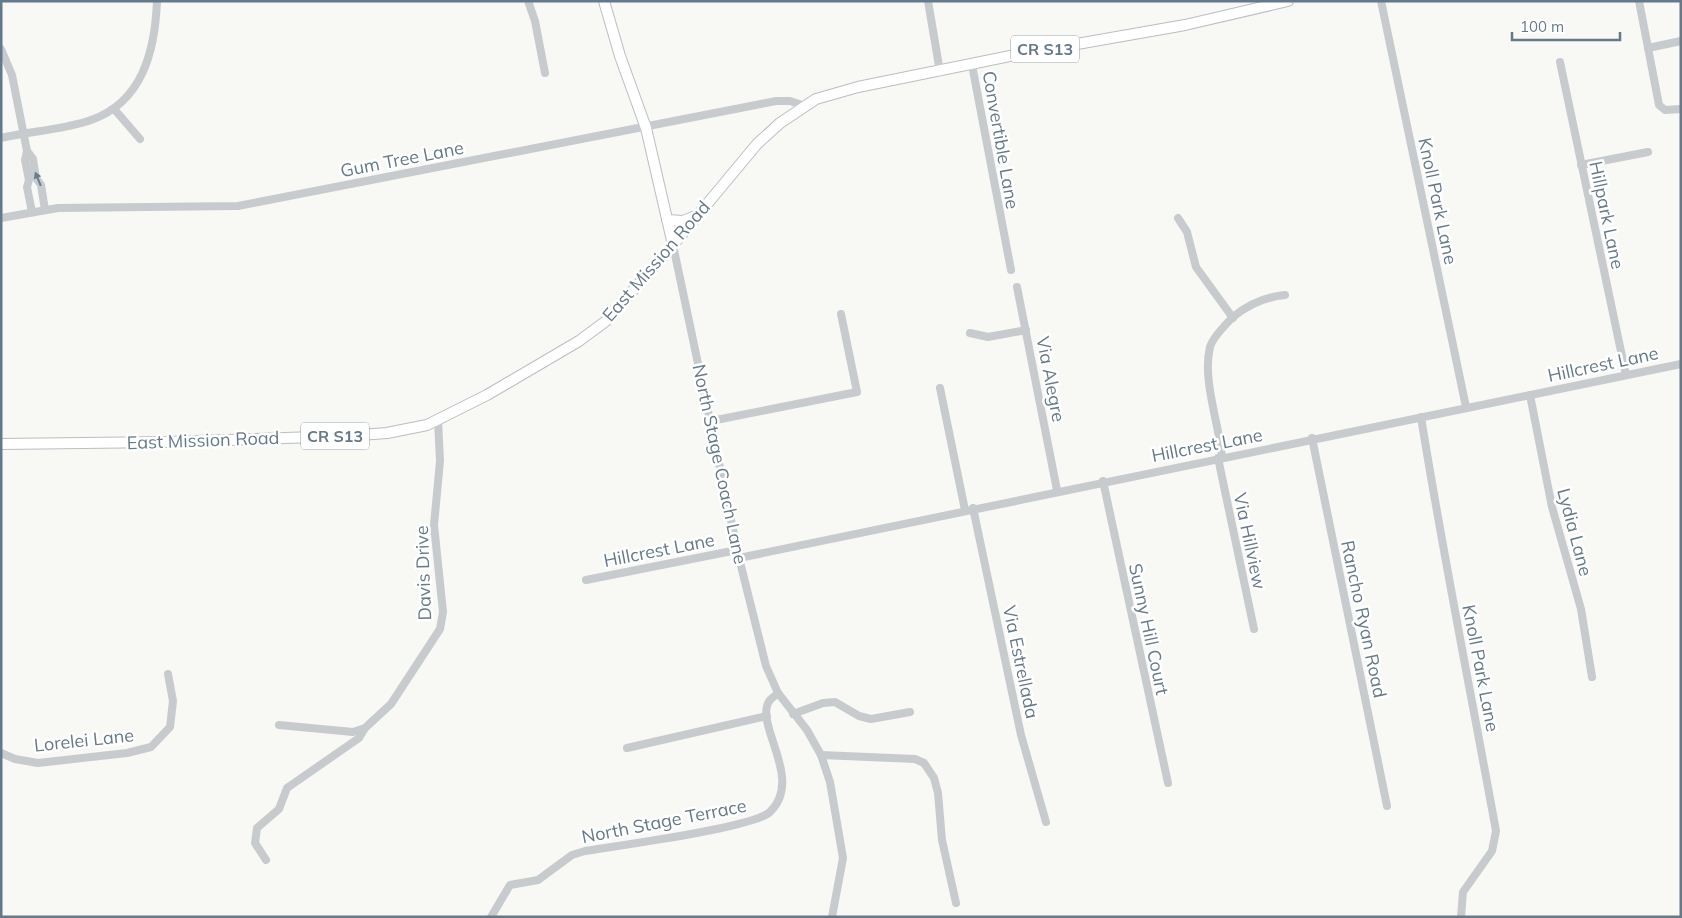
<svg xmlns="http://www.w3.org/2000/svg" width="1682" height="918" viewBox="0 0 1682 918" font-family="Mulish,sans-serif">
<rect width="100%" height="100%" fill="#f8f8f5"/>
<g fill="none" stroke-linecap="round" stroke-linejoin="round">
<g stroke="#babec2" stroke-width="12">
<g id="major">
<path d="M 604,1 L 620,56 L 646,128 L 673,245"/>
<path d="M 667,220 L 683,221 L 698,215"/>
<path d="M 1,444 L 164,442 L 346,436 L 387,433 L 427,425 L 487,395 L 579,341 L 606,321 L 673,245 L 757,144 L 780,123 L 816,99 L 858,87 L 1020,54 L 1185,25 L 1288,1"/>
</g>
</g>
<g stroke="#c7cbce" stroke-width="8">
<path d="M 528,1 L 535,21 L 545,73"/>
<path d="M 928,1 L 940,72"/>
<path d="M 1381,1 L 1466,407"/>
<path d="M 1639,1 L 1659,105 L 1665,110 L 1681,109"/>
<path d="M 1648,48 L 1681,41"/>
<path d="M 1,49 L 12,75 L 27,151 L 33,159 L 36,178 L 41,185 L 45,210"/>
<path d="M 1560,62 L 1626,375"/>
<path d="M 972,65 L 1011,270"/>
<path d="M 115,110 L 140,139"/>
<path d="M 1,138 C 30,131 63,130 91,120 C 143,102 155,50 157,1"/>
<path d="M 27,151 L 25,160 L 29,180 L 27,187 L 32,212"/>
<path d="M 1581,165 L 1648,152"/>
<path d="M 1,218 L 58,208 L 238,206 L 776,101 L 790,101 L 805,106"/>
<path d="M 1178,218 L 1187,232 L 1196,267 L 1233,318"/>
<path d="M 673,245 L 739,558 L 766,666 L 778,693 L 807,730 L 821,755 L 830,782 L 843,858 L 832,917"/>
<path d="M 1017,287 L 1057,490"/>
<path d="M 970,333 L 988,337 L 1026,330"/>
<path d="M 940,388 L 965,510"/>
<path d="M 1530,395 L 1552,507 L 1581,609 L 1592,677"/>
<path d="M 1421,417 C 1443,555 1471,693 1496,831 L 1492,851 L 1463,892 L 1461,917"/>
<path d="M 711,421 L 857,392 L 841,314"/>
<path d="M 1312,438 L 1387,806"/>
<path d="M 1222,457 C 1219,423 1202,380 1210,347 C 1213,337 1225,325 1233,317 C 1249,304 1265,297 1285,295"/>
<path d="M 1218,458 L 1254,629"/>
<path d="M 1103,481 L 1168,783"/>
<path d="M 973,508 L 1021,735 L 1046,822"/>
<path d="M 739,558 L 1681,364"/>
<path d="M 586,580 L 737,550"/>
<path d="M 793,714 L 823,703 L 835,702 L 859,716 L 871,719 L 910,712"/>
<path d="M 279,725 L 353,732 L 365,728 L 391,704 L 440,629 L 443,612 L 434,525 L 440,461 L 438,420"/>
<path d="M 627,748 L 767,716"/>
<path d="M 1,753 L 15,759 L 38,763 L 127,753 L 151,747 L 170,727 L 173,701 L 168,674"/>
<path d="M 821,755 L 915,759 L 924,763 L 934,778 L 938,793 L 942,840 L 956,903"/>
<path d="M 266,860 L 255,843 L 257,828 L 279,809 L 287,788 L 359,738 L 365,728"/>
<path d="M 491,917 L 510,885 L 538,880 L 572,855 L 585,851 C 616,846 753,828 770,812 C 805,778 752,723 770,700 C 772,698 776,695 778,693"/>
</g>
<use href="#major" stroke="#fff" stroke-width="10"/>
</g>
<defs><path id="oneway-solid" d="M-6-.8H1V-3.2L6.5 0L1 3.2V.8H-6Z" transform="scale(1.25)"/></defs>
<use fill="#6a7d8c" href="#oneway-solid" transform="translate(38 179) rotate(-112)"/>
<g text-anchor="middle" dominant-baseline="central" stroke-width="5" stroke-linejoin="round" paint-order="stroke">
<g fill="#fff" stroke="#93a1ac" stroke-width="1">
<rect x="1011" y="35.5" width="68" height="27" rx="4"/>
<rect x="301" y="422.5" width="68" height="27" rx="4"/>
</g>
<g font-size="16" font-weight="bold" fill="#657988">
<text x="1045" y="49">CR S13</text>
<text x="335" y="436">CR S13</text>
</g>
<g font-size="18" fill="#657988" stroke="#fff">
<text transform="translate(1001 140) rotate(80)">Convertible Lane</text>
<text transform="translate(402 159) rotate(-11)">Gum Tree Lane</text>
<text transform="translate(1438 201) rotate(78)">Knoll Park Lane</text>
<text transform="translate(1607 215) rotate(78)">Hillpark Lane</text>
<text transform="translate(656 261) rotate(-49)">East Mission Road</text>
<text transform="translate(1603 364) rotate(-12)">Hillcrest Lane</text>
<text transform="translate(1051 379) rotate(79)">Via Alegre</text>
<text transform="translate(203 440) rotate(-2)">East Mission Road</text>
<text transform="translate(1207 445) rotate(-11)">Hillcrest Lane</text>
<text transform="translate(720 464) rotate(78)">North Stage Coach Lane</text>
<text transform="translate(1575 532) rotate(75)">Lydia Lane</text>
<text transform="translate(1250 541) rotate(78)">Via Hillview</text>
<text transform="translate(659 550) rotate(-11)">Hillcrest Lane</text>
<text transform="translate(423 573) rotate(-92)">Davis Drive</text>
<text transform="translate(1364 619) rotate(78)">Rancho Ryan Road</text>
<text transform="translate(1149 629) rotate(78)">Sunny Hill Court</text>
<text transform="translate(1021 662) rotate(78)">Via Estrellada</text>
<text transform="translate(1481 668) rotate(79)">Knoll Park Lane</text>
<text transform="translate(84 740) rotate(-6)">Lorelei Lane</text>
<text transform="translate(664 821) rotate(-11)">North Stage Terrace</text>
</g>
</g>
<rect width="1682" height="918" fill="none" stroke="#657988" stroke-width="5"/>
<path d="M1512 32v8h108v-8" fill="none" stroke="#657988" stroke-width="2.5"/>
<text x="1520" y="32" font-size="15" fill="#657988" stroke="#ffffff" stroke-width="4" paint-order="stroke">100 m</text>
</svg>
